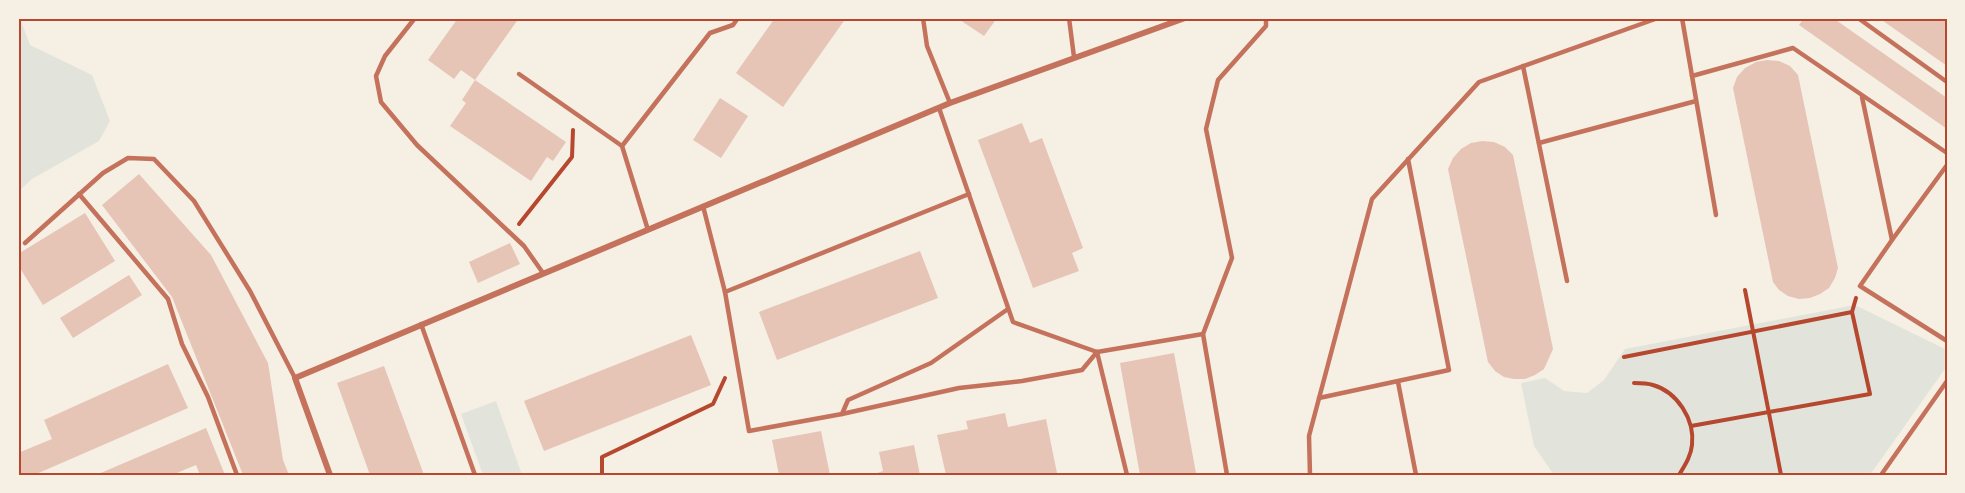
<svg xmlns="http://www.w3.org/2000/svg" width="1965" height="493" viewBox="0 0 1965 493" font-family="'Source Sans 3',sans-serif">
<rect width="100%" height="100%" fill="#f6efe4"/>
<g fill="#e2e4dc">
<path d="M 18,18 L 20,18 L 30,45 L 92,75 L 110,121 L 99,141 L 32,179 L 18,192 Z"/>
<path d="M 1855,305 L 1947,350 L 1947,366 L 1870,475 L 1554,475 L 1534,446 L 1521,383 L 1545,378 L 1564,391 L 1587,393 L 1604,380 L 1625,349 Z"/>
<path d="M 496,401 L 522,475 L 483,475 L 461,414 Z"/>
</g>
<g fill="#e6c5b7">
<path d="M 458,18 L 519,18 L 475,80 L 461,70 L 454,79 L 428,60 Z"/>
<path d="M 775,18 L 846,18 L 783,107 L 736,73 Z"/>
<path d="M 957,18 L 997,18 L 984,36 Z"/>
<path d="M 1804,18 L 1833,18 L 1947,98 L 1947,129 L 1799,25 Z"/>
<path d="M 1879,18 L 1947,18 L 1947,66 Z"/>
<path d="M 1767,60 L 1779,61 L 1790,66 L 1798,75 L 1838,268 L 1835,278 L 1829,288 L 1820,294 L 1810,298 L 1799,299 L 1788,296 L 1779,290 L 1773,282 L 1733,88 L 1737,77 L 1745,68 L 1756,62 Z"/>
<path d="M 475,80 L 566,142 L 553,161 L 547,157 L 531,181 L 450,126 L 466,103 L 462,100 Z"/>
<path d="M 720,98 L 748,116 L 721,158 L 693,140 Z"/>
<path d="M 1022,123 L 1030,143 L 1042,138 L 1083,248 L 1072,253 L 1079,271 L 1033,288 L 978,140 Z"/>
<path d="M 1482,141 L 1494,142 L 1505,147 L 1513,155 L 1553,349 L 1544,369 L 1535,375 L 1525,379 L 1514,379 L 1504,377 L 1495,371 L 1488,362 L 1448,169 L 1453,158 L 1461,149 L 1471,143 Z"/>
<path d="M 139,174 L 211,255 L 268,363 L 283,460 L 289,475 L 243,475 L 172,297 L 102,205 Z"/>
<path d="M 85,213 L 115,261 L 43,305 L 18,265 L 18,254 Z"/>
<path d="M 510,243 L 520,264 L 478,283 L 469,262 Z"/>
<path d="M 920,251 L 938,298 L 777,360 L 759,312 Z"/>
<path d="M 129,275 L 142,295 L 73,338 L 60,318 Z"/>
<path d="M 691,335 L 711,385 L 544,451 L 524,401 Z"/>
<path d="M 1174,353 L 1196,473 L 1184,475 L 1140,475 L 1120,363 Z"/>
<path d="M 168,364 L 188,408 L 34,475 L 18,475 L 18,453 L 52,439 L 44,420 Z"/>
<path d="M 384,366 L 424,475 L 370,475 L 337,383 Z"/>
<path d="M 1005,413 L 1008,427 L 1046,419 L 1057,473 L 1045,475 L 946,475 L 937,435 L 968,429 L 966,421 Z"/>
<path d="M 206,428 L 225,475 L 200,475 L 196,465 L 172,475 L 96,475 Z"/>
<path d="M 821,431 L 830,475 L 779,475 L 772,440 Z"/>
<path d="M 914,445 L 920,475 L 871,475 L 883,471 L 879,452 Z"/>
</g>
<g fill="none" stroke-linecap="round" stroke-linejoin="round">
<g stroke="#b5482f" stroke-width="4">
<path d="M 519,224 L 572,157 L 573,130"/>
<path d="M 1745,290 L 1781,475"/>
<path d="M 1624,357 L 1852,312 L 1856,298"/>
<path d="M 1634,383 C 1640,383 1647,383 1653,385 C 1677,392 1695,419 1692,445 C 1691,456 1685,465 1679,475"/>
<path d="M 1691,426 L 1870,394 L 1852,312"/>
<path d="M 602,475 L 602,457 L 713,404 L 725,378"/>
</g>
<g stroke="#c5725c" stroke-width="4.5">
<path d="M 415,18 L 385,56 L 376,76 L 381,102 L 417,145 L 524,246 L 543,273"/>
<path d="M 923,18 L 927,46 L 950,103"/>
<path d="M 1069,18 L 1074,57"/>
<path d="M 1682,18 L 1716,215"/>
<path d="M 1858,18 L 1947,82"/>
<path d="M 1523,66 L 1567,281"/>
<path d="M 519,74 L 622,146"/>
<path d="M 1692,76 L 1793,48 L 1947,153"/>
<path d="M 1862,97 L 1892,240 L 1947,165"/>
<path d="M 939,108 L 1013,322 L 1097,352 L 1203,334"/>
<path d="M 1539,143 L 1696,101"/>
<path d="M 79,194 L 168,299 L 182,344 L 208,397 L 237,475"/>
<path d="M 703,206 L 725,292 L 749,431 L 842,414 L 959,388 L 1022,381 L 1082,370 L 1097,352 L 1127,475"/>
<path d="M 648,230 L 622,146 L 710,33 L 733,25 L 738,18"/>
<path d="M 1892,240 L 1860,286 L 1947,341"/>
<path d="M 25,243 L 103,173 L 128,158 L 154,159 L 194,201 L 250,291 L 295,378"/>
<path d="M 725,292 L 969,194"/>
<path d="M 421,324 L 475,475"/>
<path d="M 1398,382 L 1416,475"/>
<path d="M 1319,398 L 1449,370 L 1408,159"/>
<path d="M 842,414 L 848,400 L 931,363 L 1008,309"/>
<path d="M 1227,475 L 1203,334 L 1232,258 L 1206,129 L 1218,80 L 1266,26 L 1266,18"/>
<path d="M 1310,475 L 1309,436 L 1372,199 L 1479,82 L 1658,18"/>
<path d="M 1881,475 L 1947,381"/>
</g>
<path stroke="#c5725c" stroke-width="6" d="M 330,475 L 295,378 L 950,103 L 1185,18"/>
</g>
<rect width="1965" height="493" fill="none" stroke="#f6efe4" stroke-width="39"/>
<rect x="20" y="20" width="1926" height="454" fill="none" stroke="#b5482f" stroke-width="2"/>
</svg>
